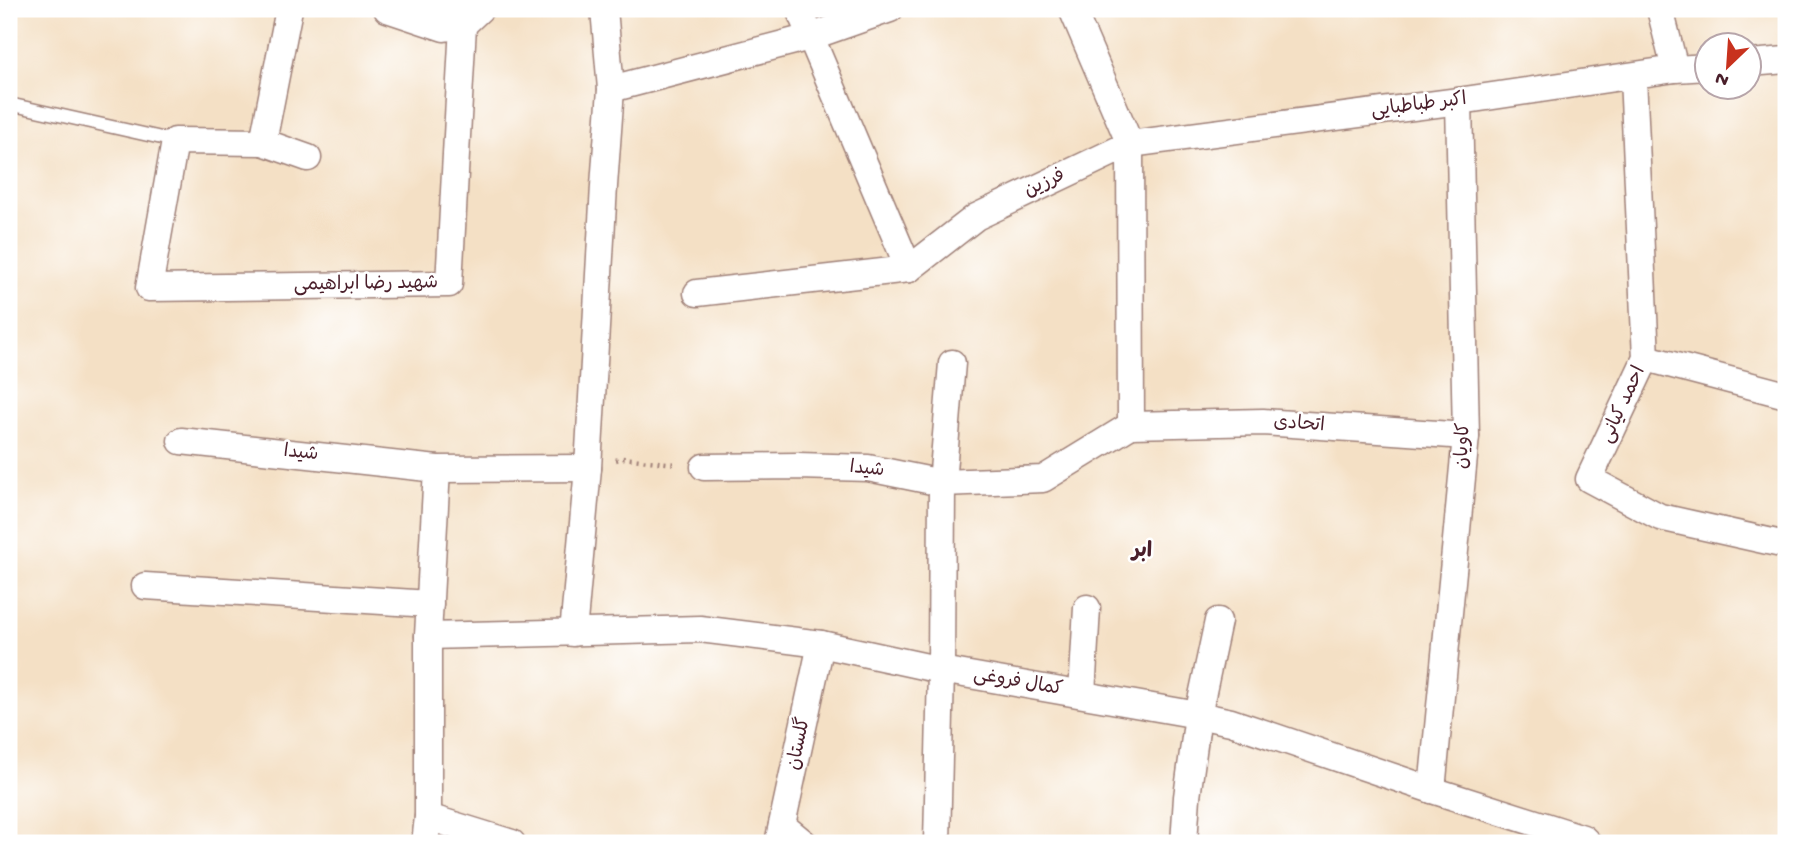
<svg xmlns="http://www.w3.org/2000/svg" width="1795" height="852" viewBox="0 0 1795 852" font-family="'Gochi Hand','Playpen Sans Arabic',sans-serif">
<rect width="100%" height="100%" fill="#fff"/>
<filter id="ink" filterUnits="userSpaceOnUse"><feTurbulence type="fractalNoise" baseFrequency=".0143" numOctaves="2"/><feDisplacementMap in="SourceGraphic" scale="14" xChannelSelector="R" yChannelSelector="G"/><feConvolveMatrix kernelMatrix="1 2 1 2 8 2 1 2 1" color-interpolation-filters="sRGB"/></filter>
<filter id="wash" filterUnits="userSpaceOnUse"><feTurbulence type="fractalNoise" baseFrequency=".00686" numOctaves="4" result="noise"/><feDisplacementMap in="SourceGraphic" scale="28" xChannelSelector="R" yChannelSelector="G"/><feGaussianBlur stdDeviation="1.57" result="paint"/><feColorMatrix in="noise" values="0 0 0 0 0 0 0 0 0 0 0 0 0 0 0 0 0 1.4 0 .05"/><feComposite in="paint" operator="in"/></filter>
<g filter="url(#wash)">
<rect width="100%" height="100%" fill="#f4e0c5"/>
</g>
<g filter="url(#ink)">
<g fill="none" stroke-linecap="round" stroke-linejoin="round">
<g stroke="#9f8078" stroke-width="15">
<path id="lane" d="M 9,104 L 175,141"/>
</g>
<g stroke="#9f8078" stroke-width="29">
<g id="street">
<path d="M 289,9 L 263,142 L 175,141 L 149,288 L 449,284 L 463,25"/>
<path d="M 387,9 L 444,28 L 463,25 L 480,9"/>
<path d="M 799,9 L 909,269"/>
<path d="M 1072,9 L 1130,144 L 1131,425"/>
<path d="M 1660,9 L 1675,69"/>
<path d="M 1750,63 L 1786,60"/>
<path d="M 1633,77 L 1646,358 L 1589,479 L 1660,517 L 1786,545"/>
<path d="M 611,89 L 810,37 L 890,9"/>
<path d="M 263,142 L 308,158"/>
<path d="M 697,293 L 909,269 L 976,217 L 1130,144 L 1459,101 L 1675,69 L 1708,67"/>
<path d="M 1646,358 L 1786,395"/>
<path d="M 1131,425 L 1263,422 L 1466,436"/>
<path d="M 181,441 L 437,469 L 588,468"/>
<path d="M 704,467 L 798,466 L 868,468 L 942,483 L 1043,479 L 1131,425"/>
<path d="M 145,586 L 430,604"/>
<path d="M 573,633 L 588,468 L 604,186 L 611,89 L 604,9"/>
<path d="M 428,636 L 700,629 L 821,644 L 941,670 L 1198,715 L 1231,722 L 1432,790 L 1583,838 L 1588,843"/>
<path d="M 1082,694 L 1087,608"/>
<path d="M 1432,790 L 1466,436 L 1459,101"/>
<path d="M 428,817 L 512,843"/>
<path d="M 782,825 L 804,843"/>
<path d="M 425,843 L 428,817 L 428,636 L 437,469"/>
<path d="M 778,843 L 821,644"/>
<path d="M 937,843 L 941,670 L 942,483 L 952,363"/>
<path d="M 1184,843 L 1187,797 L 1198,715 L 1218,621"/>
</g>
</g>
<path stroke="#9f8078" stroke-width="4.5" stroke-dasharray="2 5" stroke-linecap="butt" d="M 616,460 L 622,458 L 676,464"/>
<use href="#lane" stroke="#fff" stroke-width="12"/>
<use href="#street" stroke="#fff" stroke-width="26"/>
</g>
</g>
<g text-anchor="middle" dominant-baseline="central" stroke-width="5" stroke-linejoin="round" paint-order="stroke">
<g font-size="19" fill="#4a1f2b" stroke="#fff">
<text transform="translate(1419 106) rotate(-7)">اکبر طباطبایی</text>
<text transform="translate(1045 184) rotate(-25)">فرزین</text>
<text transform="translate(366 285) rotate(-1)">شهید رضا ابراهیمی</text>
<text transform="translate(1624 405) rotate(-65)">احمد کیانی</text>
<text transform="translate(1299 425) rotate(4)">اتحادی</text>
<text transform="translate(1464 446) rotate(-87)">کاویان</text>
<text transform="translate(301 454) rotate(6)">شیدا</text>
<text transform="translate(867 470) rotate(6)">شیدا</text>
<text transform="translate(1018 683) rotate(10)">کمال فروغی</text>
<text transform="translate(800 744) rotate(-78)">گلستان</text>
</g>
<g font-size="21" font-weight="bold" fill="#4a1f2b" stroke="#fff">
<text x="1142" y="552">ابر</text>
</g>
</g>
<rect width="1795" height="852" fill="none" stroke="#fff" stroke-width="35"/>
<g transform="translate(1728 66) rotate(205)"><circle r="33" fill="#ffffff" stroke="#b7a5aa" stroke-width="2"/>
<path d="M0-5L12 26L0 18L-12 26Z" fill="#c8321e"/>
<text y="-10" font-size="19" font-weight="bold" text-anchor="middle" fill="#4a1f2b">N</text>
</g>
</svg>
